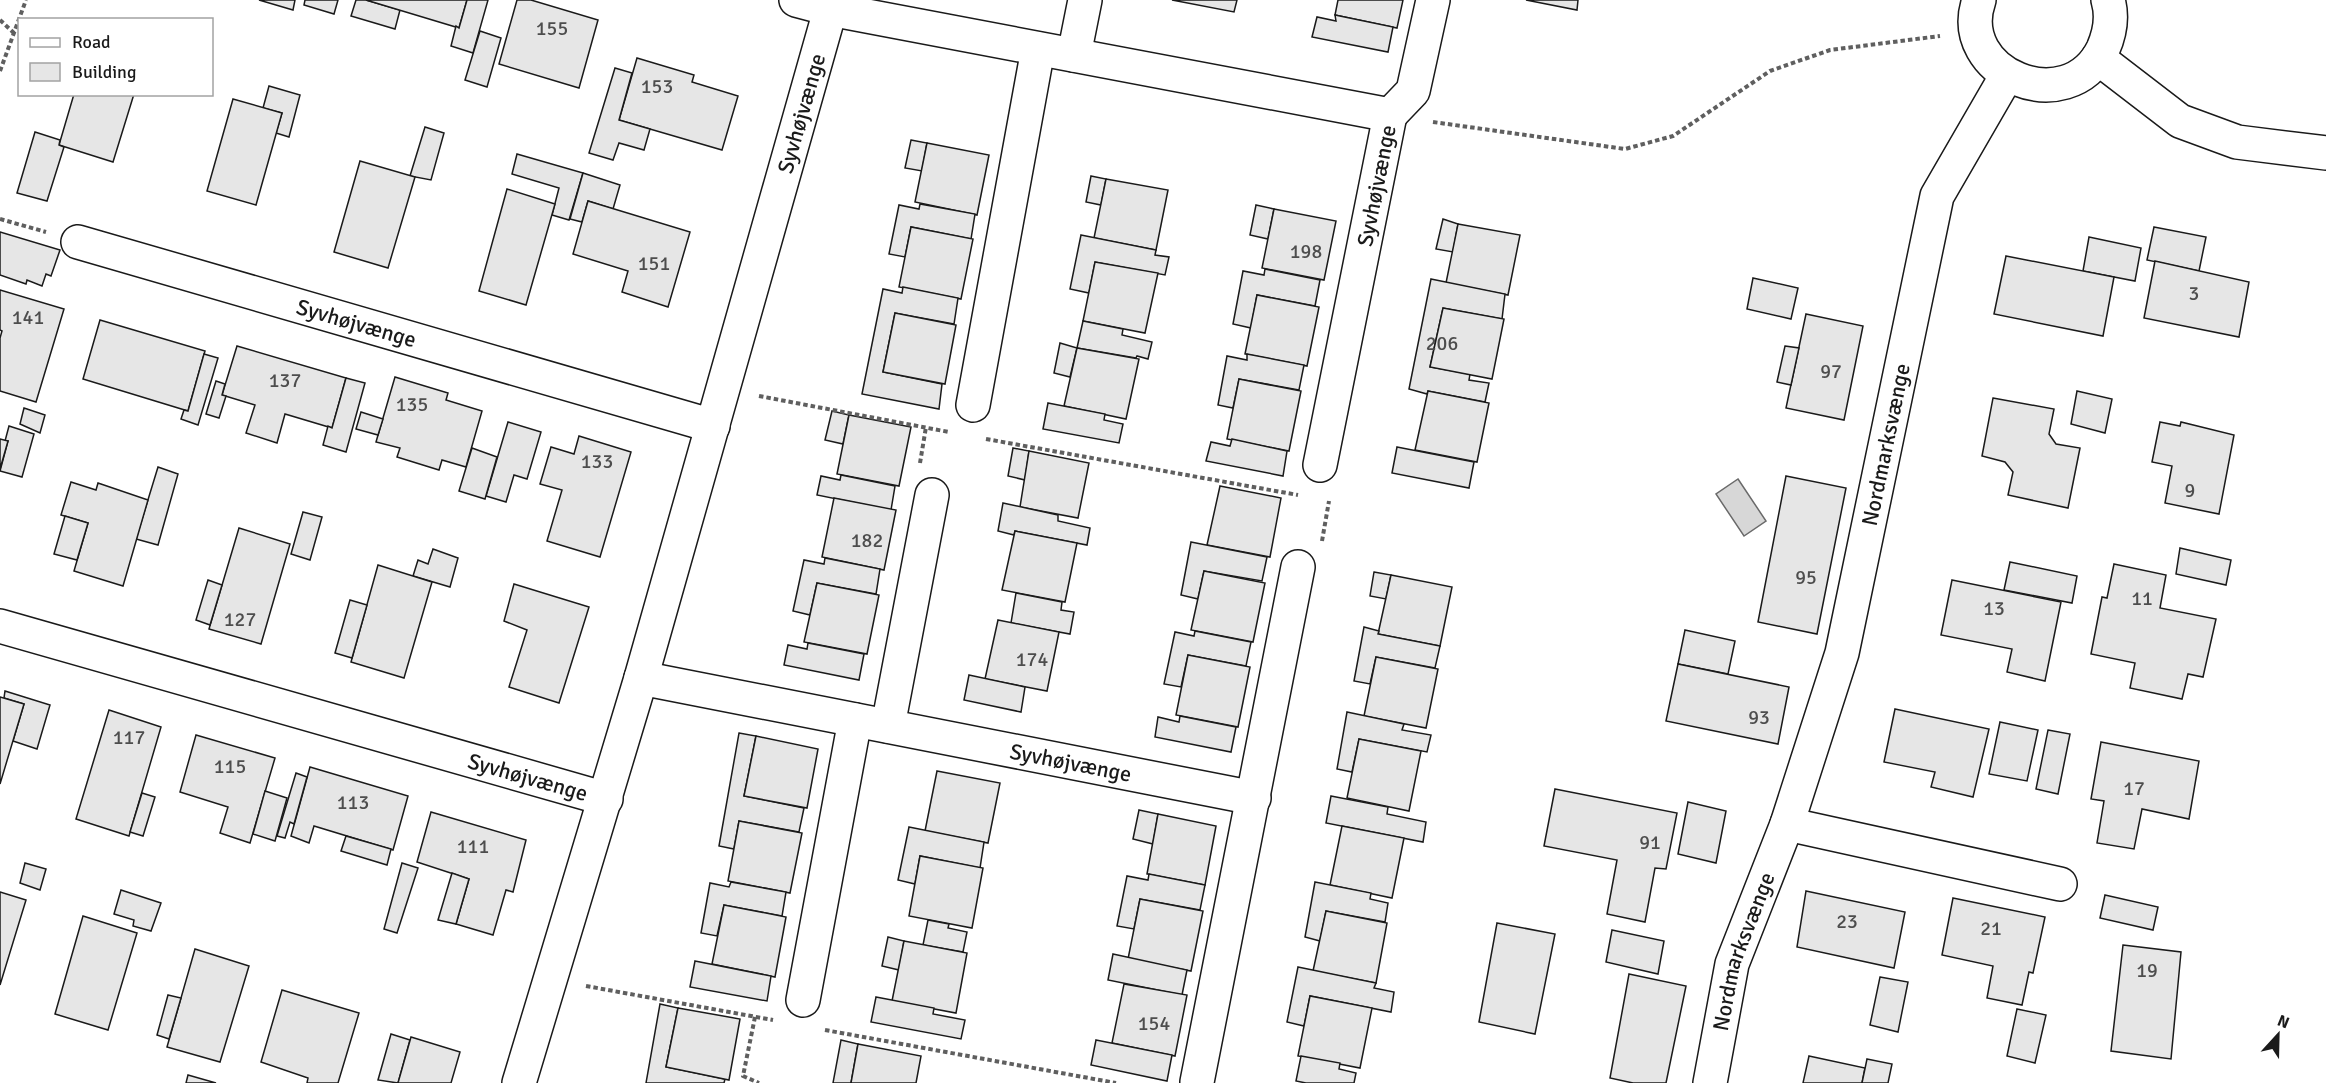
<svg xmlns="http://www.w3.org/2000/svg" width="2326" height="1083" viewBox="0 0 2326 1083" font-family="Signika,sans-serif">
<rect width="100%" height="100%" fill="#fff"/>
<path fill="#d7d7d7" stroke="#6a6a6a" stroke-width="1.5" d="M 1738,479 L 1766,521 L 1744,536 L 1716,494 Z"/>
<g fill="#e6e6e6" stroke="#1a1a1a" stroke-width="1.5">
<path d="M 259,0 L 295,0 L 293,10 Z"/>
<path d="M 305,0 L 338,0 L 334,14 L 304,5 Z"/>
<path d="M 356,0 L 366,0 L 400,10 L 395,29 L 351,16 Z"/>
<path d="M 366,0 L 467,0 L 459,28 Z"/>
<path d="M 467,0 L 488,0 L 473,53 L 451,46 L 456,26 L 459,28 Z"/>
<path d="M 517,0 L 531,0 L 598,20 L 579,88 L 499,64 Z"/>
<path d="M 1172,0 L 1237,0 L 1234,12 Z"/>
<path d="M 1338,0 L 1403,0 L 1397,28 L 1335,15 Z"/>
<path d="M 1526,0 L 1578,0 L 1577,10 Z"/>
<path d="M 1335,15 L 1393,27 L 1388,52 L 1312,37 L 1317,17 L 1336,21 Z"/>
<path d="M 480,31 L 501,38 L 487,87 L 465,80 Z"/>
<path d="M 637,58 L 694,75 L 692,82 L 738,96 L 722,150 L 619,120 Z"/>
<path d="M 615,68 L 632,73 L 619,120 L 650,129 L 644,150 L 619,143 L 613,160 L 589,153 Z"/>
<path d="M 269,86 L 300,95 L 289,137 L 276,133 L 282,113 L 263,108 Z"/>
<path d="M 74,94 L 134,94 L 113,162 L 59,145 Z"/>
<path d="M 233,99 L 282,113 L 256,205 L 207,191 Z"/>
<path d="M 425,127 L 444,133 L 431,180 L 410,176 Z"/>
<path d="M 35,132 L 60,140 L 59,145 L 64,147 L 47,201 L 17,193 Z"/>
<path d="M 911,140 L 927,143 L 922,171 L 905,168 Z"/>
<path d="M 927,143 L 989,155 L 977,215 L 915,202 Z"/>
<path d="M 517,154 L 583,173 L 569,220 L 552,215 L 559,188 L 512,174 Z"/>
<path d="M 360,161 L 415,177 L 388,268 L 334,252 Z"/>
<path d="M 583,173 L 620,185 L 613,209 L 588,201 L 582,222 L 570,219 Z"/>
<path d="M 1091,176 L 1106,179 L 1101,205 L 1086,202 Z"/>
<path d="M 1106,179 L 1168,190 L 1156,250 L 1094,238 Z"/>
<path d="M 507,189 L 555,204 L 526,305 L 479,291 Z"/>
<path d="M 588,201 L 690,232 L 668,307 L 622,292 L 628,271 L 573,254 Z"/>
<path d="M 920,204 L 975,214 L 971,239 L 911,227 L 905,257 L 889,254 L 899,205 L 919,209 Z"/>
<path d="M 1256,205 L 1274,209 L 1268,239 L 1250,235 Z"/>
<path d="M 1274,209 L 1336,221 L 1324,280 L 1262,268 Z"/>
<path d="M 1443,219 L 1458,224 L 1453,252 L 1436,249 Z"/>
<path d="M 1458,224 L 1520,235 L 1508,295 L 1446,283 Z"/>
<path d="M 911,227 L 973,239 L 961,299 L 899,287 Z"/>
<path d="M 2154,227 L 2206,237 L 2199,271 L 2147,260 Z"/>
<path d="M 0,232 L 60,250 L 51,276 L 46,274 L 42,286 L 27,280 L 26,284 L 0,275 Z"/>
<path d="M 1081,235 L 1156,250 L 1155,255 L 1169,257 L 1165,275 L 1095,262 L 1089,293 L 1070,289 Z"/>
<path d="M 2089,237 L 2141,248 L 2135,281 L 2083,271 Z"/>
<path d="M 2006,256 L 2114,277 L 2103,336 L 1994,314 Z"/>
<path d="M 2155,261 L 2249,282 L 2239,337 L 2144,318 Z"/>
<path d="M 1095,262 L 1158,273 L 1145,333 L 1083,321 Z"/>
<path d="M 1265,269 L 1320,280 L 1315,306 L 1257,295 L 1251,328 L 1233,324 L 1243,271 L 1264,275 Z"/>
<path d="M 1753,278 L 1798,288 L 1791,319 L 1747,309 Z"/>
<path d="M 1431,279 L 1505,294 L 1502,319 L 1443,308 L 1430,367 L 1470,374 L 1469,380 L 1489,383 L 1485,402 L 1428,391 L 1427,394 L 1409,389 Z"/>
<path d="M 903,287 L 958,298 L 954,324 L 895,313 L 883,372 L 942,384 L 939,409 L 862,394 L 883,289 L 902,293 Z"/>
<path d="M 0,290 L 64,309 L 36,402 L 0,391 L 0,338 L 2,331 L 0,330 Z"/>
<path d="M 1257,295 L 1319,307 L 1307,366 L 1245,354 Z"/>
<path d="M 1443,308 L 1504,319 L 1492,379 L 1430,367 Z"/>
<path d="M 895,313 L 956,325 L 945,384 L 883,372 Z"/>
<path d="M 1806,314 L 1863,326 L 1844,420 L 1786,408 Z"/>
<path d="M 100,320 L 205,351 L 188,411 L 83,379 Z"/>
<path d="M 1083,321 L 1123,329 L 1122,335 L 1152,342 L 1148,359 L 1137,356 L 1136,358 L 1077,348 Z"/>
<path d="M 1060,343 L 1077,348 L 1070,377 L 1054,373 Z"/>
<path d="M 237,346 L 346,378 L 332,428 L 285,414 L 277,443 L 246,433 L 255,405 L 222,395 Z"/>
<path d="M 1785,346 L 1799,348 L 1791,385 L 1777,382 Z"/>
<path d="M 1077,348 L 1139,359 L 1126,419 L 1064,406 Z"/>
<path d="M 204,354 L 218,358 L 198,425 L 181,419 L 184,410 L 188,411 Z"/>
<path d="M 1247,354 L 1304,365 L 1299,390 L 1239,379 L 1233,408 L 1218,405 L 1227,356 L 1247,360 Z"/>
<path d="M 395,377 L 448,393 L 446,400 L 482,411 L 466,467 L 442,460 L 439,470 L 397,457 L 400,448 L 376,442 Z"/>
<path d="M 346,378 L 365,383 L 346,452 L 323,445 L 328,426 L 332,428 Z"/>
<path d="M 1239,379 L 1301,391 L 1289,451 L 1227,439 Z"/>
<path d="M 216,381 L 225,384 L 222,395 L 226,396 L 219,418 L 206,414 Z"/>
<path d="M 1428,391 L 1489,403 L 1477,462 L 1415,450 Z"/>
<path d="M 2077,391 L 2112,399 L 2105,433 L 2071,424 Z"/>
<path d="M 1993,398 L 2054,409 L 2049,434 L 2056,444 L 2080,448 L 2068,508 L 2008,495 L 2013,472 L 2005,462 L 1982,456 Z"/>
<path d="M 1048,403 L 1105,414 L 1104,420 L 1123,424 L 1119,443 L 1043,429 Z"/>
<path d="M 24,408 L 45,415 L 40,433 L 20,424 Z"/>
<path d="M 832,411 L 849,415 L 843,444 L 825,440 Z"/>
<path d="M 361,412 L 383,419 L 378,435 L 356,429 Z"/>
<path d="M 849,415 L 911,427 L 899,486 L 837,474 Z"/>
<path d="M 508,422 L 541,432 L 527,479 L 514,475 L 506,502 L 486,496 Z"/>
<path d="M 2160,422 L 2180,426 L 2181,422 L 2234,435 L 2219,514 L 2165,503 L 2172,466 L 2152,462 Z"/>
<path d="M 9,426 L 34,434 L 22,477 L 0,471 L 8,441 L 5,441 Z"/>
<path d="M 579,436 L 631,452 L 600,557 L 547,541 L 562,490 L 540,484 L 551,447 L 574,454 Z"/>
<path d="M 0,439 L 8,441 L 0,469 Z"/>
<path d="M 1232,439 L 1287,451 L 1283,476 L 1206,461 L 1211,442 L 1230,446 Z"/>
<path d="M 1397,447 L 1474,462 L 1469,488 L 1392,473 Z"/>
<path d="M 472,448 L 497,457 L 485,499 L 459,491 Z"/>
<path d="M 1013,448 L 1029,451 L 1025,480 L 1008,476 Z"/>
<path d="M 1029,451 L 1089,463 L 1078,518 L 1020,507 Z"/>
<path d="M 158,467 L 178,474 L 158,545 L 136,539 Z"/>
<path d="M 841,475 L 895,486 L 891,510 L 817,495 L 821,476 L 840,480 Z"/>
<path d="M 1786,476 L 1846,488 L 1817,634 L 1758,622 Z"/>
<path d="M 71,482 L 96,490 L 98,483 L 148,500 L 123,586 L 74,571 L 88,523 L 61,515 Z"/>
<path d="M 1220,486 L 1281,498 L 1270,557 L 1207,545 Z"/>
<path d="M 834,498 L 896,510 L 884,570 L 822,557 Z"/>
<path d="M 1003,503 L 1058,515 L 1058,521 L 1090,528 L 1087,545 L 1015,531 L 1014,535 L 998,531 Z"/>
<path d="M 303,512 L 322,517 L 310,560 L 291,554 Z"/>
<path d="M 65,516 L 88,523 L 77,560 L 54,554 Z"/>
<path d="M 239,528 L 290,544 L 261,644 L 209,629 Z"/>
<path d="M 1015,531 L 1077,543 L 1065,602 L 1002,590 Z"/>
<path d="M 1191,542 L 1267,557 L 1262,581 L 1204,571 L 1198,599 L 1181,595 Z"/>
<path d="M 2180,548 L 2231,560 L 2226,585 L 2176,574 Z"/>
<path d="M 433,549 L 458,558 L 450,587 L 413,576 L 418,560 L 428,564 Z"/>
<path d="M 825,558 L 880,569 L 876,594 L 817,583 L 810,615 L 793,611 L 804,560 L 824,564 Z"/>
<path d="M 2010,562 L 2077,576 L 2072,603 L 2004,590 Z"/>
<path d="M 2114,564 L 2166,575 L 2160,608 L 2216,619 L 2203,677 L 2188,674 L 2182,699 L 2130,688 L 2135,663 L 2091,654 L 2102,597 L 2107,598 Z"/>
<path d="M 378,565 L 432,582 L 404,678 L 351,662 Z"/>
<path d="M 1204,571 L 1265,583 L 1253,642 L 1191,630 Z"/>
<path d="M 1374,572 L 1391,575 L 1386,599 L 1370,596 Z"/>
<path d="M 1391,575 L 1452,587 L 1440,646 L 1378,634 Z"/>
<path d="M 208,580 L 222,585 L 210,625 L 196,620 Z"/>
<path d="M 1952,580 L 2061,602 L 2045,681 L 2007,672 L 2012,649 L 1941,635 Z"/>
<path d="M 817,583 L 879,595 L 867,654 L 804,642 Z"/>
<path d="M 514,584 L 589,607 L 559,703 L 509,687 L 527,630 L 504,621 Z"/>
<path d="M 1016,593 L 1062,602 L 1061,610 L 1074,612 L 1070,634 L 1011,623 Z"/>
<path d="M 350,600 L 367,605 L 352,658 L 335,653 Z"/>
<path d="M 998,620 L 1059,632 L 1047,691 L 985,679 Z"/>
<path d="M 1364,627 L 1379,631 L 1378,634 L 1440,646 L 1435,668 L 1376,657 L 1370,684 L 1354,681 Z"/>
<path d="M 1685,630 L 1735,641 L 1728,674 L 1678,664 Z"/>
<path d="M 1195,631 L 1251,642 L 1246,666 L 1188,655 L 1181,687 L 1164,684 L 1175,632 L 1194,636 Z"/>
<path d="M 808,643 L 864,654 L 859,680 L 784,665 L 788,645 L 807,649 Z"/>
<path d="M 1188,655 L 1250,667 L 1238,727 L 1176,715 Z"/>
<path d="M 1376,657 L 1438,669 L 1426,728 L 1364,716 Z"/>
<path d="M 1678,664 L 1789,687 L 1778,744 L 1666,721 Z"/>
<path d="M 969,675 L 1025,687 L 1021,712 L 964,700 Z"/>
<path d="M 5,691 L 50,705 L 37,749 L 13,741 L 24,704 L 4,698 Z"/>
<path d="M 0,697 L 24,704 L 0,784 Z"/>
<path d="M 1895,709 L 1989,729 L 1973,797 L 1931,787 L 1935,772 L 1884,762 Z"/>
<path d="M 109,710 L 161,727 L 129,836 L 76,819 Z"/>
<path d="M 1347,712 L 1404,724 L 1402,730 L 1431,735 L 1427,752 L 1359,739 L 1352,772 L 1337,769 Z"/>
<path d="M 1180,716 L 1236,727 L 1231,752 L 1155,737 L 1158,717 L 1179,722 Z"/>
<path d="M 2000,722 L 2038,730 L 2027,781 L 1989,774 Z"/>
<path d="M 2048,730 L 2070,734 L 2058,794 L 2036,789 Z"/>
<path d="M 739,733 L 756,736 L 744,796 L 804,808 L 799,832 L 739,821 L 734,849 L 719,846 Z"/>
<path d="M 196,735 L 275,758 L 250,843 L 220,833 L 228,807 L 180,792 Z"/>
<path d="M 756,736 L 818,749 L 807,808 L 744,796 Z"/>
<path d="M 1359,739 L 1421,751 L 1409,811 L 1347,798 Z"/>
<path d="M 2101,742 L 2199,761 L 2189,819 L 2142,809 L 2134,849 L 2097,843 L 2104,801 L 2091,799 Z"/>
<path d="M 310,767 L 408,796 L 393,850 L 314,826 L 309,843 L 291,836 Z"/>
<path d="M 937,771 L 1000,783 L 988,843 L 925,831 Z"/>
<path d="M 296,773 L 307,777 L 294,824 L 290,822 L 285,838 L 277,836 Z"/>
<path d="M 1555,789 L 1677,813 L 1666,869 L 1655,868 L 1645,922 L 1607,914 L 1617,860 L 1544,846 Z"/>
<path d="M 265,791 L 287,798 L 275,841 L 253,834 Z"/>
<path d="M 142,793 L 155,797 L 143,836 L 130,832 Z"/>
<path d="M 1331,796 L 1388,807 L 1387,814 L 1426,822 L 1423,842 L 1326,823 Z"/>
<path d="M 1688,802 L 1726,811 L 1716,863 L 1678,854 Z"/>
<path d="M 1139,810 L 1158,814 L 1153,844 L 1133,839 Z"/>
<path d="M 431,812 L 526,840 L 513,892 L 506,890 L 493,935 L 456,924 L 469,879 L 417,862 Z"/>
<path d="M 1158,814 L 1216,826 L 1205,885 L 1147,874 Z"/>
<path d="M 739,821 L 802,833 L 790,893 L 728,881 Z"/>
<path d="M 1342,826 L 1404,838 L 1392,898 L 1330,885 Z"/>
<path d="M 909,827 L 984,842 L 980,868 L 920,856 L 915,884 L 898,880 Z"/>
<path d="M 346,836 L 391,849 L 387,865 L 341,851 Z"/>
<path d="M 920,856 L 983,868 L 972,928 L 909,916 Z"/>
<path d="M 25,863 L 46,869 L 40,890 L 20,883 Z"/>
<path d="M 402,863 L 418,868 L 397,933 L 384,929 Z"/>
<path d="M 452,873 L 469,879 L 456,924 L 438,920 Z"/>
<path d="M 1149,874 L 1205,885 L 1200,910 L 1140,899 L 1134,929 L 1117,926 L 1127,876 L 1148,880 Z"/>
<path d="M 731,882 L 786,892 L 782,916 L 724,905 L 717,936 L 701,933 L 710,883 L 729,887 Z"/>
<path d="M 1315,882 L 1371,893 L 1370,899 L 1388,903 L 1385,922 L 1326,911 L 1320,941 L 1305,937 Z"/>
<path d="M 121,890 L 161,903 L 151,931 L 133,926 L 134,920 L 114,914 Z"/>
<path d="M 1806,891 L 1905,912 L 1894,968 L 1797,947 Z"/>
<path d="M 0,892 L 26,900 L 0,985 Z"/>
<path d="M 2105,895 L 2158,907 L 2153,930 L 2100,918 Z"/>
<path d="M 1953,898 L 2045,917 L 2033,973 L 2029,972 L 2022,1005 L 1987,998 L 1993,966 L 1942,955 Z"/>
<path d="M 1140,899 L 1203,911 L 1191,971 L 1128,959 Z"/>
<path d="M 724,905 L 786,917 L 775,977 L 712,964 Z"/>
<path d="M 1326,911 L 1387,923 L 1376,983 L 1313,971 Z"/>
<path d="M 83,916 L 137,933 L 108,1030 L 55,1014 Z"/>
<path d="M 928,920 L 949,924 L 948,928 L 967,932 L 963,952 L 923,945 Z"/>
<path d="M 1497,923 L 1555,934 L 1535,1034 L 1479,1022 Z"/>
<path d="M 1612,930 L 1664,941 L 1658,974 L 1606,962 Z"/>
<path d="M 888,937 L 904,941 L 899,970 L 882,966 Z"/>
<path d="M 904,941 L 967,953 L 956,1013 L 892,1001 Z"/>
<path d="M 2123,945 L 2181,952 L 2171,1059 L 2111,1051 Z"/>
<path d="M 195,949 L 249,966 L 220,1062 L 167,1047 Z"/>
<path d="M 1113,954 L 1187,970 L 1182,995 L 1108,980 Z"/>
<path d="M 695,961 L 771,976 L 767,1001 L 690,987 Z"/>
<path d="M 1298,967 L 1376,983 L 1374,988 L 1394,992 L 1391,1012 L 1310,996 L 1304,1026 L 1287,1022 Z"/>
<path d="M 1629,974 L 1686,986 L 1666,1083 L 1633,1083 L 1610,1078 Z"/>
<path d="M 1880,977 L 1908,982 L 1898,1032 L 1870,1025 Z"/>
<path d="M 1124,984 L 1187,995 L 1175,1056 L 1112,1043 Z"/>
<path d="M 282,990 L 359,1013 L 338,1083 L 307,1083 L 308,1078 L 261,1062 Z"/>
<path d="M 168,995 L 181,998 L 169,1039 L 157,1035 Z"/>
<path d="M 1310,996 L 1372,1008 L 1360,1068 L 1298,1056 Z"/>
<path d="M 876,997 L 934,1008 L 933,1014 L 965,1020 L 961,1039 L 871,1022 Z"/>
<path d="M 660,1004 L 678,1008 L 666,1067 L 725,1079 L 724,1083 L 646,1083 Z"/>
<path d="M 678,1008 L 740,1019 L 729,1080 L 666,1067 Z"/>
<path d="M 2017,1009 L 2046,1015 L 2035,1063 L 2007,1056 Z"/>
<path d="M 391,1034 L 410,1040 L 398,1083 L 378,1080 Z"/>
<path d="M 411,1037 L 460,1052 L 451,1083 L 398,1083 Z"/>
<path d="M 841,1040 L 858,1044 L 851,1083 L 833,1083 Z"/>
<path d="M 1096,1040 L 1172,1055 L 1167,1081 L 1091,1065 Z"/>
<path d="M 858,1044 L 921,1056 L 916,1083 L 851,1083 Z"/>
<path d="M 1301,1056 L 1340,1063 L 1339,1069 L 1356,1073 L 1354,1083 L 1306,1083 L 1296,1081 Z"/>
<path d="M 1809,1056 L 1865,1068 L 1862,1083 L 1803,1083 Z"/>
<path d="M 1867,1059 L 1892,1064 L 1888,1083 L 1862,1083 Z"/>
<path d="M 188,1075 L 216,1083 L 186,1083 Z"/>
</g>
<g fill="none" stroke-linecap="round" stroke-linejoin="round">
<g stroke="#1a1a1a" stroke-width="36">
<g id="minor">
<path d="M 796,0 L 830,9 L 1390,115"/>
<path d="M 1979,0 C 1953,74 2068,121 2103,49 C 2110,33 2113,17 2108,0"/>
<path d="M 1074,55 L 1085,0"/>
<path d="M 2098,58 L 2180,121 L 2237,142 L 2326,153"/>
<path d="M 1390,115 L 1413,91 L 1433,0"/>
<path id="s1" d="M 78,242 L 713,426"/>
<path d="M 973,405 L 1038,49"/>
<path id="s2" d="M 1320,465 L 1390,115"/>
<path id="s3" d="M 0,626 L 606,799"/>
<path id="s4" d="M 641,678 L 1254,798"/>
<path d="M 888,726 L 932,495"/>
<path d="M 1787,824 L 2060,884"/>
<path d="M 803,1000 L 855,720"/>
<path d="M 1197,1082 L 1298,567"/>
<path id="s5" d="M 519,1083 L 641,678 L 833,0"/>
<path id="s6" d="M 1710,1083 L 1732,964 L 1787,824 L 1842,653 L 1937,196 L 2007,75"/>
</g>
</g>
<g stroke="#5f5f5f" stroke-width="4" stroke-dasharray="4.5 3" stroke-linecap="butt">
<path d="M 0,20 L 14,33"/>
<path d="M 0,71 L 26,0"/>
<path d="M 1433,122 L 1625,149 L 1673,136 L 1770,71 L 1830,50 L 1940,36"/>
<path d="M 0,219 L 46,232"/>
<path d="M 759,396 L 949,432"/>
<path d="M 986,439 L 1298,495"/>
<path d="M 920,463 L 926,427"/>
<path d="M 1322,541 L 1329,501"/>
<path d="M 586,986 L 773,1020"/>
<path d="M 755,1017 L 743,1076 L 759,1083"/>
<path d="M 825,1030 L 1116,1083"/>
</g>
<use href="#minor" stroke="#fff" stroke-width="33"/>
</g>
<g text-anchor="middle" dominant-baseline="central" stroke-width="4.5" stroke-linejoin="round" paint-order="stroke">
<g font-size="20" fill="#4d4d4d">
<text x="552" y="28">155</text>
<text x="657" y="86">153</text>
<text x="1306" y="251">198</text>
<text x="654" y="263">151</text>
<text x="2194" y="293">3</text>
<text x="28" y="317">141</text>
<text x="1442" y="343">206</text>
<text x="1831" y="371">97</text>
<text x="285" y="380">137</text>
<text x="412" y="404">135</text>
<text x="597" y="461">133</text>
<text x="2190" y="490">9</text>
<text x="867" y="540">182</text>
<text x="1806" y="577">95</text>
<text x="2142" y="598">11</text>
<text x="1994" y="608">13</text>
<text x="240" y="619">127</text>
<text x="1032" y="659">174</text>
<text x="1759" y="717">93</text>
<text x="129" y="737">117</text>
<text x="230" y="766">115</text>
<text x="2134" y="788">17</text>
<text x="353" y="802">113</text>
<text x="1650" y="842">91</text>
<text x="473" y="846">111</text>
<text x="1847" y="921">23</text>
<text x="1991" y="928">21</text>
<text x="2147" y="970">19</text>
<text x="1154" y="1023">154</text>
</g>
<g font-size="22" fill="#1a1a1a" stroke="#fff">
<text stroke="none"><textPath href="#s5" startOffset="1010">Syvhøjvænge</textPath></text>
<text stroke="none"><textPath href="#s2" startOffset="285">Syvhøjvænge</textPath></text>
<text stroke="none"><textPath href="#s1" startOffset="290">Syvhøjvænge</textPath></text>
<text stroke="none"><textPath href="#s6" startOffset="664">Nordmarksvænge</textPath></text>
<text stroke="none"><textPath href="#s4" startOffset="438">Syvhøjvænge</textPath></text>
<text stroke="none"><textPath href="#s3" startOffset="549">Syvhøjvænge</textPath></text>
<text stroke="none"><textPath href="#s6" startOffset="136">Nordmarksvænge</textPath></text>
</g>
</g>
<rect x="18" y="18" width="195" height="78" fill="#ffffff" stroke="#a3a3a3" stroke-width="1.5"/>
<rect x="30" y="38" width="30" height="9" fill="#ffffff" stroke="#a3a3a3" stroke-width="1.5"/>
<text x="72" y="48" font-size="18" fill="#1a1a1a">Road</text>
<rect x="30" y="63" width="30" height="18" fill="#e6e6e6" stroke="#a3a3a3" stroke-width="1.5"/>
<text x="72" y="78" font-size="18" fill="#1a1a1a">Building</text>
<g transform="translate(2278 1035) rotate(22)" stroke="#ffffff" stroke-width="4.5" paint-order="stroke">
<path d="M0-4.5L10 22L0 15L-10 22Z" fill="#1a1a1a"/>
<text y="-9" font-size="16" font-weight="bold" text-anchor="middle" fill="#1a1a1a">N</text>
</g>
</svg>
